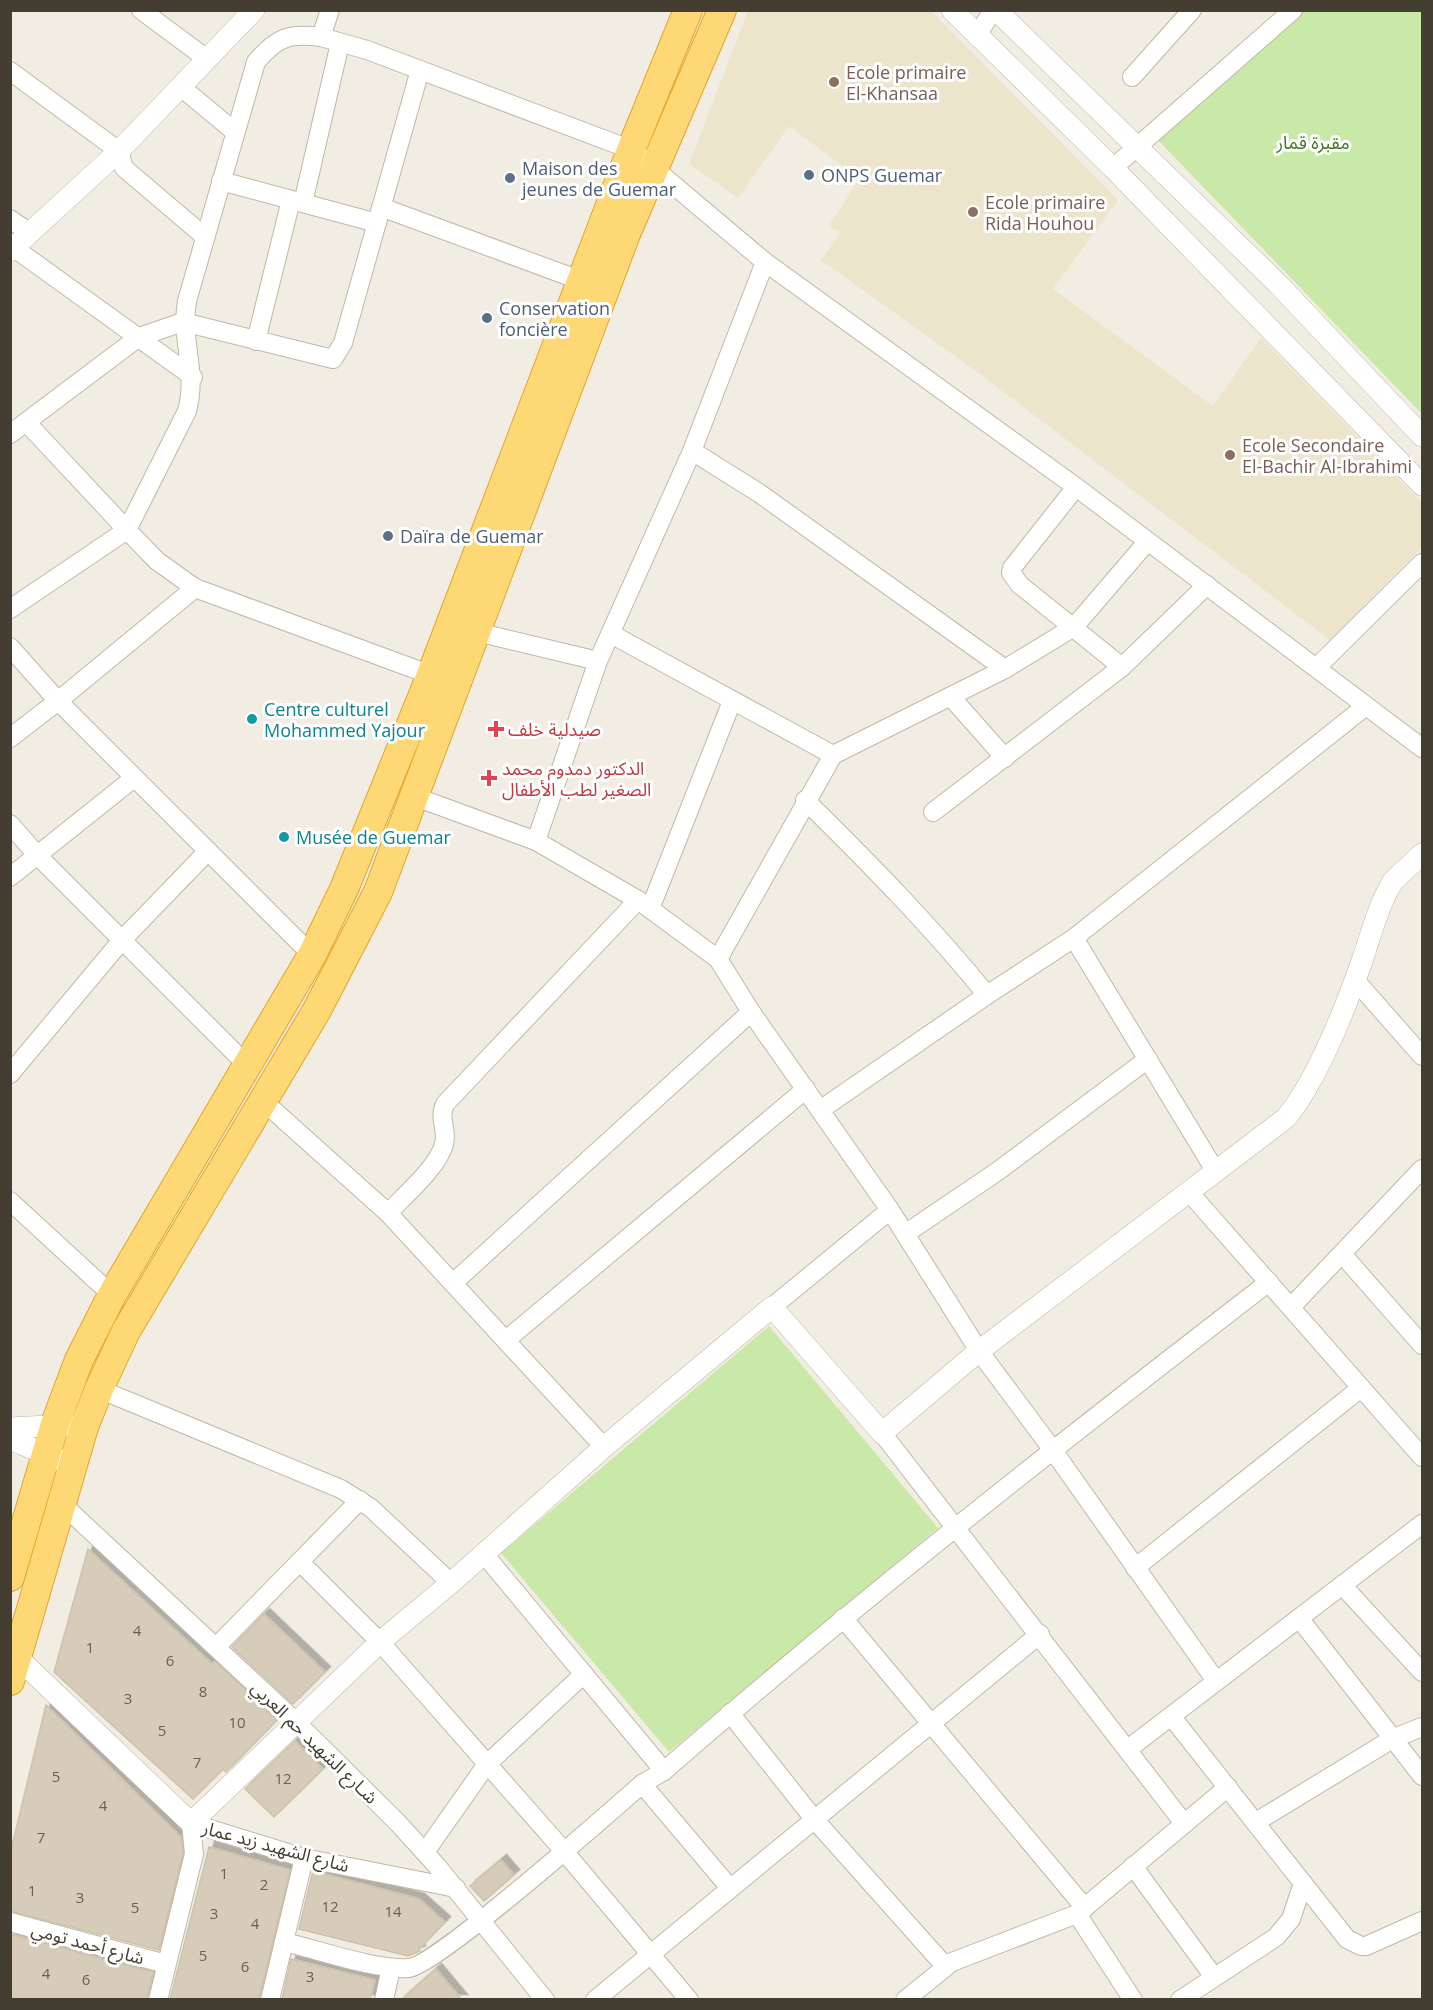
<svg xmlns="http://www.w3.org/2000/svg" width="1433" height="2010" viewBox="0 0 1433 2010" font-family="'Open Sans','Noto Sans Arabic',sans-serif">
<defs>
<filter id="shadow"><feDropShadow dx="5.5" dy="-5.5" stdDeviation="0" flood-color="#0004"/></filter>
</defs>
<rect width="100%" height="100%" fill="#f2ede2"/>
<path fill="#ece4cb" d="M 748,11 L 931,11 L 1118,200 L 1053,289 L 1213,406 L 1261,338 L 1422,503 L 1422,547 L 1330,640 L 977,372 L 821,260 L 840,234 L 829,225 L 860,179 L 789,126 L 738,198 L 689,164 Z"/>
<g fill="#c9e9a8">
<path d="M 1297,11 L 1422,11 L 1422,414 L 1155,137 Z"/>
<path d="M 769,1326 L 938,1528 L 669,1752 L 501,1553 Z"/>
</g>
<g fill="#d7ccba" stroke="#cfc2aa" stroke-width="1.5" filter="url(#shadow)">
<path d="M 88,1549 L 212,1664 L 215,1661 L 277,1720 L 226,1772 L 223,1769 L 193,1799 L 54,1672 Z"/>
<path d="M 264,1614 L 325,1672 L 293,1704 L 232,1647 Z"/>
<path d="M 46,1705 L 181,1837 L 183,1853 L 159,1950 L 10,1911 L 10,1854 Z"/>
<path d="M 295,1741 L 323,1769 L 274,1817 L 245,1789 Z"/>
<path d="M 209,1847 L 290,1870 L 259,2000 L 170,2000 Z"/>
<path d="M 501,1860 L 514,1875 L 484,1901 L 470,1886 Z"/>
<path d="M 313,1871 L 419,1899 L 445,1922 L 419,1949 L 420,1951 L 408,1956 L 299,1929 Z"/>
<path d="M 10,1934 L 153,1972 L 147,2000 L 10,2000 Z"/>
<path d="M 291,1959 L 375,1980 L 370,2000 L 282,2000 Z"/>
<path d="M 436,1969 L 462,2000 L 401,2000 Z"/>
</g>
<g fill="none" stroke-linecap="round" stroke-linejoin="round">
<g stroke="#c0b8a7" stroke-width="20">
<g id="minor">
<path d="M 141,10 L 207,59"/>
<path d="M 330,10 L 321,37 C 289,33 277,37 256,62 L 187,301 C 180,341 198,370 187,411 L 127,530 L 157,561 L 195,588 L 431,675"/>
<path d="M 978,34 L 993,10"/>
<path d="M 321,37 L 367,50 L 632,150 L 765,262 L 1076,487 L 1422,748"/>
<path d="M 10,71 L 119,151 L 124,168 L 204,236"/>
<path d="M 1132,77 L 1192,10"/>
<path d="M 181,87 L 235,132"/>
<path d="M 1113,168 L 1293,10"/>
<path d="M 221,181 L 377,223"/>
<path d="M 303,203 L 340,43"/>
<path d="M 381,207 L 582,281"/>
<path d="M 10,219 L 30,233"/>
<path d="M 14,248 L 193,377"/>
<path d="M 256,341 L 291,200"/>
<path d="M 10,434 L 139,337 L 183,322 L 333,359 L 343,343 L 420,70"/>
<path d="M 692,451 L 759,493 L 1005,669"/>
<path d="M 1076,487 L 1012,568 L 1011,573 L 1020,585 L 1122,667"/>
<path d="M 195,588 L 58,701 L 312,955"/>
<path d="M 10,609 L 127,530 L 26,422"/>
<path d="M 477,632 L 598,661"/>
<path d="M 611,634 L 833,755"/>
<path d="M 10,647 L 58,701 L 10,738"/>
<path d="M 1317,667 L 1422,563"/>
<path d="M 951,697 L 1005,758"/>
<path d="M 413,796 L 536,841 L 638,900 L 718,959 L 751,1012 L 890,1210 L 979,1351 L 1052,1449 L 1216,1681"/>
<path d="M 805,800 C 869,863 931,926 987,995 L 820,1110"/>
<path d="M 933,812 L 1122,667 L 1207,585"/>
<path d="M 10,824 L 37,855 L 247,1065"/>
<path d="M 536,841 L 598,661 L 692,451 L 765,262"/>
<path d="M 10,877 L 134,778"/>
<path d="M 650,909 L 732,701"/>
<path d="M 1074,938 L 1216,1172"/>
<path d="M 718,959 L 833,755 L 1005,669 L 1074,627 L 1147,542"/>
<path d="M 1355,980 L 1422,1056"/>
<path d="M 987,995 L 1074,938 L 1366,706"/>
<path d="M 10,1074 L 122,940 L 208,851"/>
<path d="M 263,1101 L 388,1213 L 604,1447"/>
<path d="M 1189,1192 L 1422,1457"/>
<path d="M 10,1201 L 112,1295"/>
<path d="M 388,1213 C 404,1196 439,1166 444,1144 C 448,1129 438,1119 445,1104 L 638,900"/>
<path d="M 905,1234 L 998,1171 L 1148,1059"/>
<path d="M 1342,1254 L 1422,1345"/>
<path d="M 453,1283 L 751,1012"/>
<path d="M 772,1307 L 890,1210"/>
<path d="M 1291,1307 L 1422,1169"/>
<path d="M 506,1340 L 806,1089"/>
<path d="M 99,1389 L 341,1489 L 371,1508 L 451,1583"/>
<path d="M 882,1433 L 1183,1822"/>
<path d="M 62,1504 L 295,1721 L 398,1823 L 437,1866 L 545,2000"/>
<path d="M 484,1554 L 664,1771"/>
<path d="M 300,1562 L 380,1642 L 563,1850 L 689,2000"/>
<path d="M 1135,1568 L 1361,1388"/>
<path d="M 1342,1585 L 1422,1672"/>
<path d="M 843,1618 L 1085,1908"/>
<path d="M 1299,1618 L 1422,1776"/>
<path d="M 216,1647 L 360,1500"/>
<path d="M 730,1713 L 814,1819 L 945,1966"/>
<path d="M 1171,1716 L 1347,1939 L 1361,1946 L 1366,1946 L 1422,1921"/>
<path d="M 1128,1749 L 1422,1524"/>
<path d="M 642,1784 L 730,1888"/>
<path d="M 1256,1822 L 1394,1738 L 1422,1727"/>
<path d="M 191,1823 L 304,1858 L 456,1888"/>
<path d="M 425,1852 L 487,1764 L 584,1674"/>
<path d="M 1133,1866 L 1214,1977"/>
<path d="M 1077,1914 L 1133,2000"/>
<path d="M 10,1922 L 166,1964"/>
<path d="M 284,1942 C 319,1950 375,1970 409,1968 C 436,1966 610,1812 642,1784 L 664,1771 C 860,1600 1063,1441 1269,1282"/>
<path d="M 158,2000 L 194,1854 L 191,1823"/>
<path d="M 270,2000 L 304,1858"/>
<path d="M 384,2000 L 391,1968"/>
<path d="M 595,2000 L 1040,1634"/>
<path d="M 905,2000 L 952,1962 L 1077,1914 L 1228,1787"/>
<path d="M 1180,2000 L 1276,1937 L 1291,1919 L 1303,1883"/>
</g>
</g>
<g stroke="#c0b8a7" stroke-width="22">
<g id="tertiary">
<path d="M 952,10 L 1113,168 L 1422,485"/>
<path d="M 996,10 L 1277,283 L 1422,436"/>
<path d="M 10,251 L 119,151 L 254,10"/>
<path d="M 10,1428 L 69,1425"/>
<path d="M 10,1439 L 60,1460"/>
<path d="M 17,1657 L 191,1823 L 380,1642 L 451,1583 L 604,1447 L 772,1307 L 882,1433 L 979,1351 L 1286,1118 C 1318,1079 1345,1009 1362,961 C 1370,938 1376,913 1387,892 L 1393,881 L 1422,854"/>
</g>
</g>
<g stroke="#e3a52a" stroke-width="30">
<g id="trunk">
<path d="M 10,1577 L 55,1424 L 79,1360 L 112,1295 L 312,955 L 344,889 L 431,675 L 635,140 L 688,10"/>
<path d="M 10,1681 L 84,1427 L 99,1389 L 126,1331 L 317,1010 L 378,892 L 626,234 L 722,10"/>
</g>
</g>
<use href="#minor" stroke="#fff" stroke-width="18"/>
<use href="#tertiary" stroke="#fff" stroke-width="21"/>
<use href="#trunk" stroke="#ffd876" stroke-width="28"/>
</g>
<g fill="#8d6e63" stroke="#fff" stroke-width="2">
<circle cx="834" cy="82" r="6"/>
<circle cx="973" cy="212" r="6"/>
<circle cx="1230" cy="455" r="6"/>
</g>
<g fill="#5c6f8a" stroke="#fff" stroke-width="2">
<circle cx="809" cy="175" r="6"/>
<circle cx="510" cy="178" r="6"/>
<circle cx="487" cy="318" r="6"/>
<circle cx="388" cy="536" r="6"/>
</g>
<g fill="#0f9aa8" stroke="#fff" stroke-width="2">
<circle cx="252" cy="719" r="6"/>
<circle cx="284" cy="837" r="6"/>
</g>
<g fill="#e0444e" stroke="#fff" stroke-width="2">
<path d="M493 720h6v6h6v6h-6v6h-6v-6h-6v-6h6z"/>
<path d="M486 769h6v6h6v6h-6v6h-6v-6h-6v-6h6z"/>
</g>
<g text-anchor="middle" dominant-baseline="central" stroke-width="6" stroke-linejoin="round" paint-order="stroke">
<g font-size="15" fill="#686154">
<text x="137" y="1630">4</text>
<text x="90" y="1647">1</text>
<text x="170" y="1660">6</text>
<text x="203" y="1691">8</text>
<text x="128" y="1698">3</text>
<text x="237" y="1722">10</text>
<text x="162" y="1730">5</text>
<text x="197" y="1762">7</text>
<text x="56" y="1776">5</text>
<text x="283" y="1778">12</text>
<text x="103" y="1805">4</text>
<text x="41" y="1837">7</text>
<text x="224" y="1873">1</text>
<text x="264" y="1884">2</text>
<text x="32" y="1890">1</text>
<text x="80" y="1897">3</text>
<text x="330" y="1906">12</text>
<text x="135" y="1907">5</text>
<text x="393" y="1911">14</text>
<text x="214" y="1913">3</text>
<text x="255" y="1923">4</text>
<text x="203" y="1955">5</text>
<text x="245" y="1966">6</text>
<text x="46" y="1973">4</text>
<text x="310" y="1976">3</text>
<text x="86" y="1979">6</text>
</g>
<g font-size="18" fill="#785e54" stroke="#fff" text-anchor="start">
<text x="846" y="72">Ecole primaire<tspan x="846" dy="21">El-Khansaa</tspan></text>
<text x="985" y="202">Ecole primaire<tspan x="985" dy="21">Rida Houhou</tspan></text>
<text x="1242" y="445">Ecole Secondaire<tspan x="1242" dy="21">El-Bachir Al-Ibrahimi</tspan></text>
</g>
<g font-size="18" fill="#407624" stroke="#fff">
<text x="1313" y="142">مقبرة قمار</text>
</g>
<g font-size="18" fill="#4e5e75" stroke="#fff" text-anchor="start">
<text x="522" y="168">Maison des<tspan x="522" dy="21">jeunes de Guemar</tspan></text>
<text x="821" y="175">ONPS Guemar</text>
<text x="499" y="308">Conservation<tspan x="499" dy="21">foncière</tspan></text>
<text x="400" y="536">Daïra de Guemar</text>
</g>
<g font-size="18" fill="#0d838f" stroke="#fff" text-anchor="start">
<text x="264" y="709">Centre culturel<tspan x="264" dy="21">Mohammed Yajour</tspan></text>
<text x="296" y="837">Musée de Guemar</text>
</g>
<g font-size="18" fill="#be3a42" stroke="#fff" text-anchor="start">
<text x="508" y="729">صيدلية خلف</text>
<text x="502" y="768">الدكتور دمدوم محمد<tspan x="502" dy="21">الصغير لطب الأطفال</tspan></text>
</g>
<g font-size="18" fill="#433d32" stroke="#fff">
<text transform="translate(315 1742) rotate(44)">شـارع الشهيد حم العربي</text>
<text transform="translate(276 1846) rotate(15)">شارع الشهيد زيد عمار</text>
<text transform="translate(88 1943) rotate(15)">شارع أحمد تومي</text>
</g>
</g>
<rect width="1433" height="2010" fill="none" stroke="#433d32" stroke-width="24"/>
</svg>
